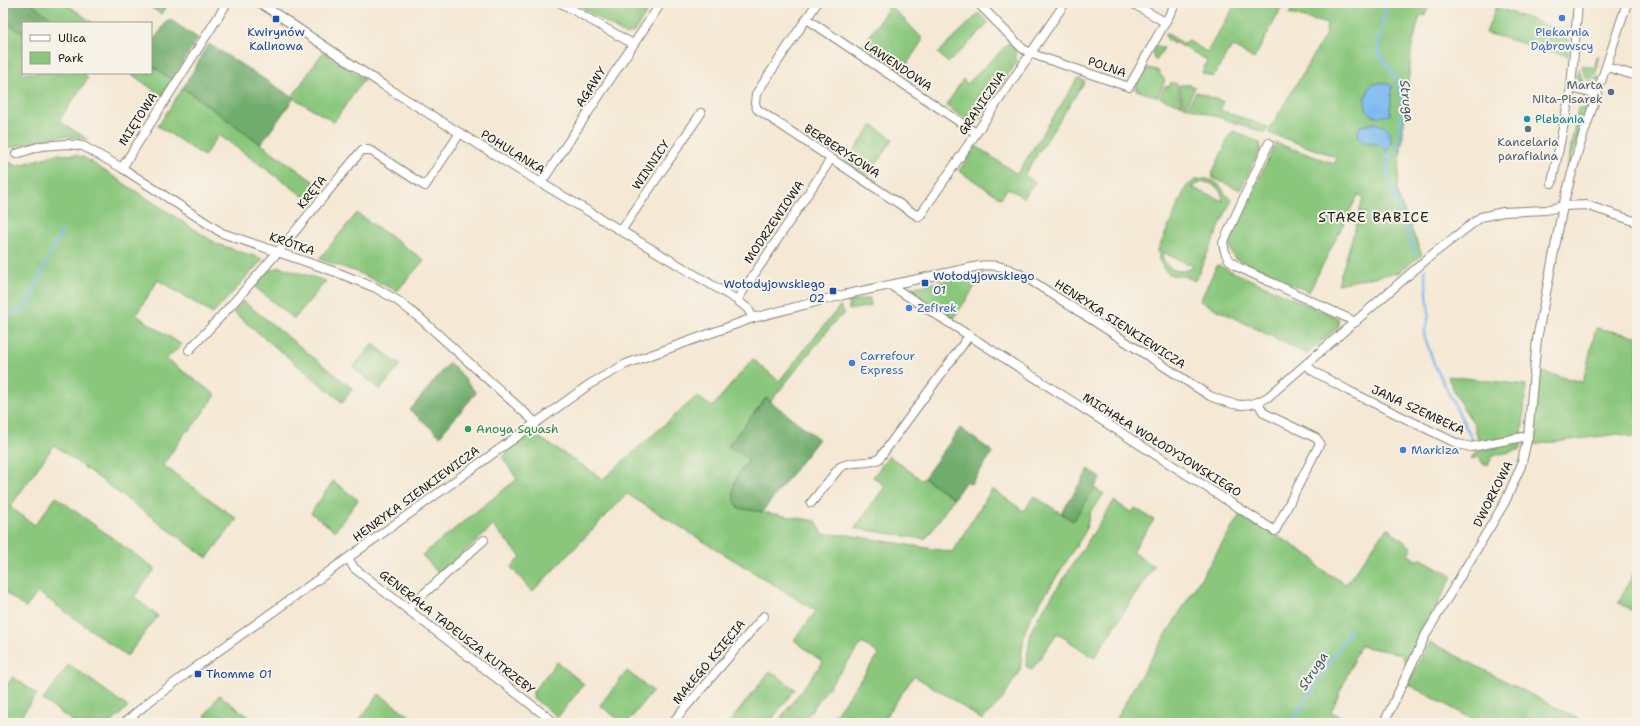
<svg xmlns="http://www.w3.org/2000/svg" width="1640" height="726" viewBox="0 0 1640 726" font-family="'Shantell Sans',sans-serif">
<rect width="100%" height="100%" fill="#f7f3e8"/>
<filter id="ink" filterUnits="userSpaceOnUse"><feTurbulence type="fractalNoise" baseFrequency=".025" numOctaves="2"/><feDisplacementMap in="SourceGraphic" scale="8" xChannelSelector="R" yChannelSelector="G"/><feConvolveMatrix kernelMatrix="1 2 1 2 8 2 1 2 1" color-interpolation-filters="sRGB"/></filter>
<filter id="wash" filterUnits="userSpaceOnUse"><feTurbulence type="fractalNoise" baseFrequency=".012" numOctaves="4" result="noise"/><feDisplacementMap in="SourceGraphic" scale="16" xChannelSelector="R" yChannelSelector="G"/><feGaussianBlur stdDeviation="0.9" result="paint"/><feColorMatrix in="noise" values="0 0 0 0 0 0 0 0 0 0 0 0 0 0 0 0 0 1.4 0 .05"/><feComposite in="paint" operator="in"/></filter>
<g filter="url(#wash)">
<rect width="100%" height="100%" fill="#f5e8d4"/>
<g fill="#8ac77d" stroke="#53724c" fill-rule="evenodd">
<path d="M 30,3 L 65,3 L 93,23 L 58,23 Z"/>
<path d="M 144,3 L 168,3 L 161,14 Z"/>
<path d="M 575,3 L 653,3 L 633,33 L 626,35 Z"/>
<path d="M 1236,3 L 1284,3 L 1254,59 L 1232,46 L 1213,77 L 1202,73 L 1207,60 L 1175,42 L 1174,44 C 1169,41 1165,39 1166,33 L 1184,44 L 1187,40 L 1207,52 Z"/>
<path d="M 1295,3 L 1430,3 L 1425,16 L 1420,15 L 1412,46 L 1397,189 L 1398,196 L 1422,255 L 1396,274 L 1395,273 L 1338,284 L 1358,219 L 1363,197 L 1358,195 L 1309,292 L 1236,259 L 1232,255 L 1229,241 L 1276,143 L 1335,164 L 1336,157 L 1269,133 L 1270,128 L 1325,36 L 1327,24 L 1289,14 Z"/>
<path d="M 890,5 L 923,39 L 900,75 L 861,49 Z"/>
<path d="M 1496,7 L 1569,33 L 1568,56 L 1486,33 Z"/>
<path d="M 979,13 L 989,23 L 948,63 L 938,53 Z"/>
<path d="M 3,20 L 23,34 L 23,73 L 86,73 L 84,76 L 88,78 L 59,121 L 89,140 C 78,138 67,135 55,137 C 37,140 21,147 3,148 Z"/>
<path d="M 1009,43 L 1016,50 L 1016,63 L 978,121 L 970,122 L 946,106 L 963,79 L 967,84 Z"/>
<path d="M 1157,46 L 1164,48 L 1156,61 C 1151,56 1151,50 1157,46 Z"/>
<path d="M 323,52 L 364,79 L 334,122 L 292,97 Z"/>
<path d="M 1598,55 L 1598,66 L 1595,75 L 1588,80 L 1585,78 L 1582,66 L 1583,65 L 1594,68 Z"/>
<path d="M 151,65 L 172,80 L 162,96 L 130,73 L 151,73 Z"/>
<path d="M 1148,68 L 1157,70 L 1165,80 L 1158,97 L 1136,90 L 1136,86 L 1144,70 Z"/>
<path d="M 1579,68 L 1583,83 L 1582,86 L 1580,85 L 1576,76 Z"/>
<path d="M 1598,77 L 1599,77 L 1596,85 L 1590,88 L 1585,87 L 1586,84 Z"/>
<path d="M 1078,78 L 1085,81 L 1024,175 L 1035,182 L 1024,198 L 1008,188 L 1001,198 L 959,171 L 976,146 L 1017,174 Z"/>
<path d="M 1171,82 L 1177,84 L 1182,105 L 1160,98 L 1165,86 L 1169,87 Z"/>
<path d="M 1179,85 L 1190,85 L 1195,87 L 1186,107 L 1184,106 Z"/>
<path d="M 183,88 L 324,189 L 313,203 L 219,135 L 204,156 L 158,126 Z"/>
<path d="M 1196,92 L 1224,102 L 1220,110 L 1268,127 L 1266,133 L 1188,107 Z"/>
<path d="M 1588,98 L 1589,99 L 1590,106 L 1566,174 L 1578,108 L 1585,109 Z"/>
<path d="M 872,125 L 893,139 L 868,177 L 846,162 Z"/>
<path d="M 1234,131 L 1260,143 L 1261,148 L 1240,190 L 1213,178 L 1212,174 L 1230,134 Z"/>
<path d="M 57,154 L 76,155 L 85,158 L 217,244 L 263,259 L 213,314 L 158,280 L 136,315 L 182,345 L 166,359 L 216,395 L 190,430 L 187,430 L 163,465 L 237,519 L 207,558 L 54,445 L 10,507 L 35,525 L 56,497 L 155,569 L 134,597 L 158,616 L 127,656 L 38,592 L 26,608 L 3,591 L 3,158 L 16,166 Z"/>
<path d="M 1206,179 C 1225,182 1220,194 1232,199 L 1195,281 L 1184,276 L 1172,275 L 1165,271 L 1159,260 L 1158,250 L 1186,187 L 1195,180 ZM 1203,182 C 1214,183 1222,189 1223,201 L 1191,187 ZM 1162,252 L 1193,266 L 1193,267 C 1180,276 1162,269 1162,252 Z"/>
<path d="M 357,213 L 424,260 L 397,291 L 357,272 L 319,259 Z"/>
<path d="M 1217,265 L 1338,318 L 1339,326 L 1307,354 L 1200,301 Z"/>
<path d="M 280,267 L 326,281 L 294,319 L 255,287 L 268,271 Z"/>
<path d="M 984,273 L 952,321 L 906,292 L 906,289 Z"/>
<path d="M 870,298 L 871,306 L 849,310 L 848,302 Z"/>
<path d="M 243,301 L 353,389 L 342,402 L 233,312 Z"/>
<path d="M 840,306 L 845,313 L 836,320 L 771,401 L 766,398 L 728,446 L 749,460 L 737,475 L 738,508 L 816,521 L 823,534 L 848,535 L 952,552 L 992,489 L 1024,511 L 1034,496 L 1073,521 L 1094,488 L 1104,494 L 1091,511 L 1085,532 L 1029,620 L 1024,634 L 1020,670 L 1002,700 L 982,720 L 949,697 L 914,676 L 881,723 L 829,723 L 879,654 L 862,643 L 802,723 L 777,723 L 823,662 L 794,640 L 816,611 L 627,494 L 532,592 L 511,567 L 521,557 L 493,526 L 440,575 L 422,555 L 517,479 L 502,457 L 531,432 L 603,479 L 697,396 L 712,407 L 753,359 L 779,381 Z"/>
<path d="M 1596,328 L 1636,336 L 1637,335 L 1637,438 L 1619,434 L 1530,445 L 1537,371 L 1583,382 Z"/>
<path d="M 373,344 L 400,365 L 380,390 L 353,367 Z"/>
<path d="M 1447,376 L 1526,385 L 1522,436 L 1479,444 L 1474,424 L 1460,403 Z"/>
<path d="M 1521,443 L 1521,449 L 1493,456 L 1488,465 L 1483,464 L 1479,457 L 1471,459 L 1476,451 Z"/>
<path d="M 889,456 L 922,480 L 924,478 L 954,498 L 928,536 L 924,539 L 855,528 L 885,486 L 873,477 Z"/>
<path d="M 333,481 L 358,500 L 335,531 L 311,513 Z"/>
<path d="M 1114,501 L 1132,513 L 1135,508 L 1154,520 L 1132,552 L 1154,566 L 1094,658 L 1057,633 L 1032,670 L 1026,666 L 1031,631 L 1037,619 Z"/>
<path d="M 1241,513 L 1313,558 L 1319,568 L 1346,584 L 1387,528 L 1412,548 L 1408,554 L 1417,560 L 1422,559 L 1452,576 L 1407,665 L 1401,654 L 1360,646 L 1331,712 L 1356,723 L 1114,723 L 1135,685 Z"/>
<path d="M 1637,567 L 1637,613 L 1618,603 Z"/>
<path d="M 1430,642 L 1584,722 L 1583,723 L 1480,723 L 1407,684 Z"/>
<path d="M 557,662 L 584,684 L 558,717 L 533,698 L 533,691 Z"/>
<path d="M 69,664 L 128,707 L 111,723 L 75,723 L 43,700 Z"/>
<path d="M 627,671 L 653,691 L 627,723 L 623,723 L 600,705 Z"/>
<path d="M 770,671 L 795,689 L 769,723 L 729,723 Z"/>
<path d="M 13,677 L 37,694 L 16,723 L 3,723 L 3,690 Z"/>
<path d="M 379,694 L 419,723 L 357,723 Z"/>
<path d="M 219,695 L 257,723 L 214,723 L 205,716 Z"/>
</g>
<g fill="#6fac6c" stroke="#466444">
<path d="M 3,3 L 30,3 L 58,23 L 23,23 L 23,34 L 3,20 Z"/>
<path d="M 169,19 L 198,38 L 172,80 L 151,65 L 151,43 Z"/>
<path d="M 209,44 L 294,98 L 261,144 L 183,88 Z"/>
<path d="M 449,363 L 456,368 L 476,393 L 440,436 L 410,410 Z"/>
<path d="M 766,398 L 819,439 L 762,512 L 738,508 C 727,487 737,476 749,460 L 728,446 Z"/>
<path d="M 960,428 L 993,452 L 971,484 L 966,481 L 954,498 L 924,478 Z"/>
<path d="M 1089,469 L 1101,478 L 1073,521 L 1061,513 Z"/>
</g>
<g fill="#7dbaf0" stroke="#4c6b86">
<path d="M 1383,82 L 1392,86 L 1390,115 C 1366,121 1359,105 1371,85 Z"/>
<path d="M 1375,123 L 1386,127 L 1390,131 L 1391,142 L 1386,155 L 1385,148 C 1381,147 1379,145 1376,144 C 1366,142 1359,144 1358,131 L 1361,126 Z"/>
</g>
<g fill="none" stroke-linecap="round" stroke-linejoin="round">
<g stroke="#7dbaf0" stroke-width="2.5">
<path d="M 1387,3 C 1385,13 1378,40 1378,48 C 1380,62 1392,69 1397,80 C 1403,93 1402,140 1395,152 C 1393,157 1389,160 1386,165 L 1389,179"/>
<path d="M 1386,154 L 1389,160"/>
<path d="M 1391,187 L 1416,254"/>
<path d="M 49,257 L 62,231"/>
<path d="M 1425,270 L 1429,315 L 1424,335 L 1435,366 L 1472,439"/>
<path d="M 3,319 L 26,306 L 47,262"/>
<path d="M 1291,723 L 1351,629"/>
</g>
</g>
</g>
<g filter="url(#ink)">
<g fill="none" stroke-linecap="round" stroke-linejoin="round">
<g stroke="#888278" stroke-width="10">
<g id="minor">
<path d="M 260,3 L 383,85 L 516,168 L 737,300 L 748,309 L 753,318"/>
<path d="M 561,3 L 633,44"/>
<path d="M 817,3 L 756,94 L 755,103 L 757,109 L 919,217 L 1065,3"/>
<path d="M 978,3 L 1023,49 L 1038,56 L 1129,87 L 1176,3"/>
<path d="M 1132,3 L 1165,22"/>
<path d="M 807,19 L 976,133"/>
<path d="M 1607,67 L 1637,76"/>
<path d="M 1571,88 L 1598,95"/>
<path d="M 1269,143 L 1223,243 C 1225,254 1227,259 1236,266 L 1356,322"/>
<path d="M 16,154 L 41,146 L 67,144 L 83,146 L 122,168 L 222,233 L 336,272 L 376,288 L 398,301 L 421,319 L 535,422"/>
<path d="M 122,168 L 227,3"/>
<path d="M 541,183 L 661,3"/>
<path d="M 1552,183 L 1571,88 L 1578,3"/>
<path d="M 621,231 L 701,113"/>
<path d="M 890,285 L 1275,531 L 1320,443 L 1316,438 L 1264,413 L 1258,403"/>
<path d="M 737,300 L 831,159"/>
<path d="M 189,350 C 251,287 306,218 362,150 L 368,150 L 373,152 L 425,186 L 460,133"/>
<path d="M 1306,364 L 1313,371 L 1349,391 L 1458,444 L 1471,447 L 1528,436"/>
<path d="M 811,503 L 840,467 C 853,460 866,465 879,459 L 969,336"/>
<path d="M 348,558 L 354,568 L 555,723"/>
<path d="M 408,608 L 484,540"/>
<path d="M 124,723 L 150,701 L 185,675 L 590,384 L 626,364 L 753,318 L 843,295 L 979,266 C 998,263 1011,269 1027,278 L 1210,396 C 1231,405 1247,410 1268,397 L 1434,253 L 1481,217 L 1503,212 L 1546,210 L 1563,206 L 1586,205 L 1637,222"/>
<path d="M 672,723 L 764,616"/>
<path d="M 1384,723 L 1426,634 L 1505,502 L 1521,466 L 1528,436 L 1537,339 L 1563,206 L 1577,154 L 1627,3"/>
</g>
</g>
<use href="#minor" stroke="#fff" stroke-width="8"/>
</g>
</g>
<g fill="#3f7fe0" stroke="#f7f3e8" stroke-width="1.5">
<circle cx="1562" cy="18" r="4"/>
<circle cx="909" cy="308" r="4"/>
<circle cx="852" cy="363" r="4"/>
<circle cx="1403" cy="450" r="4"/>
</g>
<g fill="#1a4fb4" stroke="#f7f3e8" stroke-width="1.5">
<rect x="272" y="15" width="8" height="8" rx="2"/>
<rect x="921" y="279" width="8" height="8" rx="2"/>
<rect x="829" y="287" width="8" height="8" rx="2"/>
<rect x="194" y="670" width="8" height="8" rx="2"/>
</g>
<g fill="#5c6f8a" stroke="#f7f3e8" stroke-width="1.5">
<circle cx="1611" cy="92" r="4"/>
<circle cx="1528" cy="129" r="4"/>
</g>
<circle fill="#0f9aa8" stroke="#f7f3e8" stroke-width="1.5" cx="1527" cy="119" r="4"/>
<circle fill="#2e9e5b" stroke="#f7f3e8" stroke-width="1.5" cx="468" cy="429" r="4"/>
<g text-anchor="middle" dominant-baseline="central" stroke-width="4" stroke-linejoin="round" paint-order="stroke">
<g font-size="12" fill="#164399" stroke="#f7f3e8" text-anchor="start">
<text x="276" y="32" text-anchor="middle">Kwirynów<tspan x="276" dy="14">Kalinowa</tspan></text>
<text x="933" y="276">Wołodyjowskiego<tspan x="933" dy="14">01</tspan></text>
<text x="825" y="284" text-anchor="end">Wołodyjowskiego<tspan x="825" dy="14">02</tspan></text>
<text x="206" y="674">Thomme 01</text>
</g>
<g font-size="12" fill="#366cbe" stroke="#f7f3e8" text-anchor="start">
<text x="1562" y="32" text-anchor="middle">Piekarnia<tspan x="1562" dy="14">Dąbrowscy</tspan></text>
<text x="917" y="308">Zefirek</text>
<text x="860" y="356">Carrefour<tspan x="860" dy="14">Express</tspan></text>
<text x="1411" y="450">Markiza</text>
</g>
<g font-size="12" fill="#1c1c1c" stroke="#f7f3e8">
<text transform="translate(898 66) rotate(34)">LAWENDOWA</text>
<text transform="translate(1107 67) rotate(19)">POLNA</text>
<text transform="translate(591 87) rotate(-57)">AGAWY</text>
<text transform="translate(982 103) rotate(-56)">GRANICZNA</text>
<text transform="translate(138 119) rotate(-57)">MIĘTOWA</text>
<text transform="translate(842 151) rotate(33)">BERBERYSOWA</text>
<text transform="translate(513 152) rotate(32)">POHULANKA</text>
<text transform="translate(651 165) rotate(-56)">WINNICY</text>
<text transform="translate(312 192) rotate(-51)">KRĘTA</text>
<text transform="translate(774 222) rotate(-56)">MODRZEWIOWA</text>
<text transform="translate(292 244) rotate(19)">KRÓTKA</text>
<text transform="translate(1120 324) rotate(33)">HENRYKA SIENKIEWICZA</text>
<text transform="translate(1418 410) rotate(25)">JANA SZEMBEKA</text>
<text transform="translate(1162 445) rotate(32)">MICHAŁA WOŁODYJOWSKIEGO</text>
<text transform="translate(416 494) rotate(-36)">HENRYKA SIENKIEWICZA</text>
<text transform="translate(1493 494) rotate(-63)">DWORKOWA</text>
<text transform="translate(457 632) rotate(38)">GENERAŁA TADEUSZA KUTRZEBY</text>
<text transform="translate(709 662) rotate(-50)">MAŁEGO KSIĘCIA</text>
</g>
<g font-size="12" fill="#4e5e75" stroke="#f7f3e8" text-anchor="end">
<text x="1603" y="85">Marta<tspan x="1603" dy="14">Nita-Pisarek</tspan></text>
<text x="1528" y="142" text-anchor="middle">Kancelaria<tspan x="1528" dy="14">parafialna</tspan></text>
</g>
<g font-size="12" fill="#0d838f" stroke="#f7f3e8" text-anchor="start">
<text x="1535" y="119">Plebania</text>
</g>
<g font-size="12" fill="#27864d" stroke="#f7f3e8" text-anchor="start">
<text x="476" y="429">Anoya Squash</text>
</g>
<g font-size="13" font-style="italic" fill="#3e5366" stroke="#f7f3e8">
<text transform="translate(1407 101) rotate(83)">Struga</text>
<text transform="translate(1313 671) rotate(-57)">Struga</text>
</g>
<g font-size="14" letter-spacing="1" fill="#1c1c1c" stroke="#f7f3e8">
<text x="1374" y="217">STARE BABICE</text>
</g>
</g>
<rect width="1640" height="726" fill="none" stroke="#f7f3e8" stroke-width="16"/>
<rect x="22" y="22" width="130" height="52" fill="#f7f3e8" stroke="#9f9d96"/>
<rect x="30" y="35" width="20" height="6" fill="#ffffff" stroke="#9f9d96"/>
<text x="58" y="42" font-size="12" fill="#1c1c1c">Ulica</text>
<rect x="30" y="52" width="20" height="12" fill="#8ac77d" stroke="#9f9d96"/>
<text x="58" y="62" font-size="12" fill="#1c1c1c">Park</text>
</svg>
